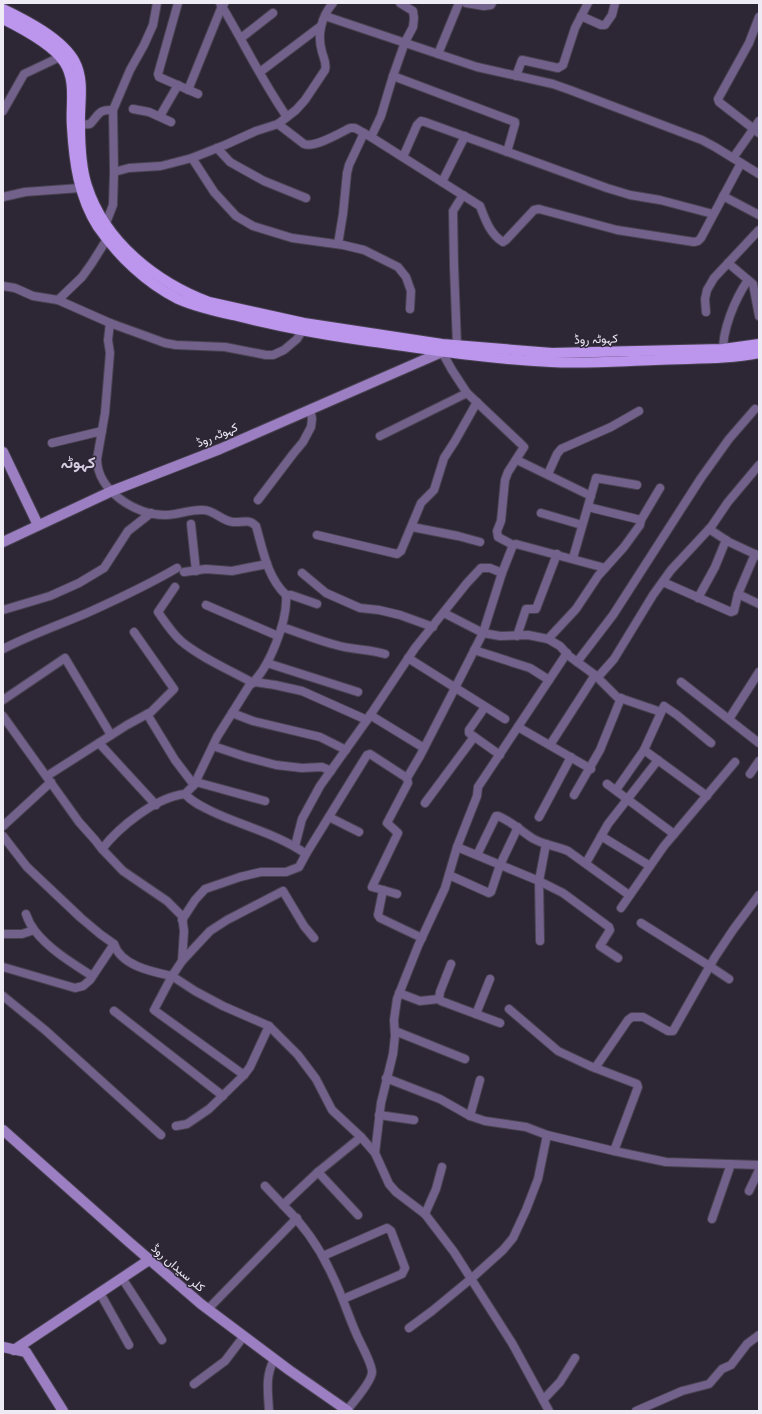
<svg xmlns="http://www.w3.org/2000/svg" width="762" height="1414" viewBox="0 0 762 1414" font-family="Roboto,Vazirmatn,sans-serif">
<rect width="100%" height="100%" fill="#2d2635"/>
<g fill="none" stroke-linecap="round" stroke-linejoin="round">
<g stroke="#484250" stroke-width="10">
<g id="street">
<path d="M 178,3 L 158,74 L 159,77 L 198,94"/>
<path d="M 220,3 C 243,41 262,81 287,117"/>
<path d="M 466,3 L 484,6 L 491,5 L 492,3"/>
<path d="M 325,16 L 477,67 L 553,84 L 570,90 L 702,140 L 715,147 L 759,174"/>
<path d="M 581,16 L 601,25 L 605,25 L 612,15 L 615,3"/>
<path d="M 759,17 L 749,43 L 718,99 L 719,102 L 759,133"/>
<path d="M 241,38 L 273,13"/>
<path d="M 438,54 L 459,3"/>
<path d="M 260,72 L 321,26"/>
<path d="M 393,76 L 515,122 L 515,124 L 507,152"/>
<path d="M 516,76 L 522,60 L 558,68 L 563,65 L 575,28 L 588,3"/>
<path d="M 188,90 L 222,6 L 224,4"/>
<path d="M 133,109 L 149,112 L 171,122"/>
<path d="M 3,111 L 24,74 L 60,57"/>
<path d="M 160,116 L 178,85"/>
<path d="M 278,124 L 304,144 C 315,148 340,133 350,128 L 355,128 L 371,137 L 480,206 C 485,219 490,234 503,242 L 506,240 L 534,210 L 539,209 L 617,230 L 694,242 L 698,241 L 701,238 L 741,163"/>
<path d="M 80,125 L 90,124 C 99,115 98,109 113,110"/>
<path d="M 371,137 L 381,116 L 393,76 L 405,42 L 413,27 L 414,18 L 413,11 L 400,3"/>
<path d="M 217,148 L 230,162 L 237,166 L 264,181 L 306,198"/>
<path d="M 403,157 L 417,125 L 421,121 L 425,122 L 607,188 L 630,195 L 660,200 L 713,214"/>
<path d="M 192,158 L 214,192 L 236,216 L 253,226 L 292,238 L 343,245 L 364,250 L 398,267 L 406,277 L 411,291 L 410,309"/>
<path d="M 733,158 L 759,121"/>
<path d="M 114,172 L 113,110 L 130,70 L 144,45 L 153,25 L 157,3"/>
<path d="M 442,182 L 465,136"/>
<path d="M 723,196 L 759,215"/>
<path d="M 3,197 L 25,192 L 80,188"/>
<path d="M 106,223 L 113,205 L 114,172 L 129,168 L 161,166 L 192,158 L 225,145 L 256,131 L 278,124 L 296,110 L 305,100 L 325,70 C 327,64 324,59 322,52 C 317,35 321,17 333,3"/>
<path d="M 107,239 L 92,263 L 82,277 L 58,300 L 110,323 L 165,343 L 176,345 L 225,347 L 266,355 L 273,355 L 284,350 L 297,339 L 302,331"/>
<path d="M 338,244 L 343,214 L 347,173 L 349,165 L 364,133"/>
<path d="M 728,263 L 753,284 L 759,316"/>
<path d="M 3,286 L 15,288 L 33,296 L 58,300"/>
<path d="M 706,312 L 705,299 L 707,290 L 714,278 L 759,230"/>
<path d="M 457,345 L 454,266 L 453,211 L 463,195"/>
<path d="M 442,352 L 452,370 L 467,393 L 520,443 L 524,447 L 508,472 L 505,480 L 501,521 L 497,531 L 498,537 L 513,545"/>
<path d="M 723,353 C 722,330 735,299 748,280"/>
<path d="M 380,436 L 467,393"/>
<path d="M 52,443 L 102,431"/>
<path d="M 517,460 L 591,496"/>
<path d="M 548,474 L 557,454 L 561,449 L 611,427 L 639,411"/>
<path d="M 258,500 L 293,454 L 303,442 L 311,427 L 312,419 L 310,409"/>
<path d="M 588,507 L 641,520"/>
<path d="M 541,513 L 582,525"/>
<path d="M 191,524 L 196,571"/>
<path d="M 412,527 L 458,536 L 480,542"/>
<path d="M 709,529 L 729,542 L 759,556"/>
<path d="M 317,535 L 397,554 L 401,551 L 421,503 L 434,490 L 444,458 L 455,441 L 477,402"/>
<path d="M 573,558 L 596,478 L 637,485"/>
<path d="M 184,572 L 206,569 L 232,571 L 267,564"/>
<path d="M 302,573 L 326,593 L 360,608 L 379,610 L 400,615 L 433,627"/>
<path d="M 663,582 L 731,612 L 734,611 L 738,594 L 755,554"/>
<path d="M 175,587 L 158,612 C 165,622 172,633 181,641 C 201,658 230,670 253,683"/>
<path d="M 738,594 L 759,604"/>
<path d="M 286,595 L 291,595 L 317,604"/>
<path d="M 698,598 L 715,567 L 726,540"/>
<path d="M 206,605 L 278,636"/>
<path d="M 3,610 L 50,596 L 79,583 L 104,568 L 128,531 L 151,513"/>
<path d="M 444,613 L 483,633 L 500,636 L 528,635 L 548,639 L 560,646 L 569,656 L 595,675 L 617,697 L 661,712"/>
<path d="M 282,627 C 300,633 317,640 336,645 C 352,650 369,649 385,654"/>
<path d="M 517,636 L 526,609 L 536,609 L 557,554"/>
<path d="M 548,639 L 576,609 L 598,576 L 624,547 L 640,525 L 641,520 L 660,488"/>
<path d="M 3,649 C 30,635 59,625 87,613 C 118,599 148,585 177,568"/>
<path d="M 474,650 L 530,668 L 549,680"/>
<path d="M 408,658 L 505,719"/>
<path d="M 577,662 L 613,615 L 701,478 L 729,439 L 755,409"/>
<path d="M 267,663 L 358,692"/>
<path d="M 598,677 L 614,659 L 653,595 L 671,570 L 711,527 L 728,502 L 759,465"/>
<path d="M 255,682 L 275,685 L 302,691 L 367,720"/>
<path d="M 681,682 L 759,743"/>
<path d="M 3,700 L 65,658 L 111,735"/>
<path d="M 485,707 L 469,730 L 469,733 L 500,755"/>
<path d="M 232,713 L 253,721 L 320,737 L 346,750"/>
<path d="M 147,714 L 175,760 L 194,785"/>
<path d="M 370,715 L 424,748"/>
<path d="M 3,716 L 79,822 L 95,840 L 102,849 L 123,871 L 167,901 L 182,916 L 184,931 L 182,961 L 172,976 L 195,991 L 223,1006 L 269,1026 L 298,1055 L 316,1079 L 332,1110 L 361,1137 L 375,1153 L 389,1184 L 396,1192 L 425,1214 L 454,1252 L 512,1343 L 549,1411"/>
<path d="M 729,719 L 759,672"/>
<path d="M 518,727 L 591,769"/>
<path d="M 99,743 L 156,805"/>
<path d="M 550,745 L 595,675"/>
<path d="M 213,746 L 246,757 L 276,765 L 302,768 L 322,767 L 331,771"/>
<path d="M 644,750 L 707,796"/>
<path d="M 750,774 L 759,761"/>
<path d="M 47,776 L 127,725 L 151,712 L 174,689 L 134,632"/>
<path d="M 196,782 L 265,801"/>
<path d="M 607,784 L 674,834"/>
<path d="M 616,790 L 644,750 L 664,706 L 677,715 L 711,743"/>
<path d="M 574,795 L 600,750 L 621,698"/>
<path d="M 425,803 L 474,737"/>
<path d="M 329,817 L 359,832"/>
<path d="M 539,817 L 571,757"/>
<path d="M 3,826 L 51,782"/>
<path d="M 3,836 L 27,867 L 81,918 L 100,934 L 114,944"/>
<path d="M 601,836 L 650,866"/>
<path d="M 295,846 L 302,819 L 320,786 L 367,720 L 415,648 L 467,583 L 481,568 L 490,568 L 502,573"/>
<path d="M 457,847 L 539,881 L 563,893 L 609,927 L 610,930 L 600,946 L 618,958"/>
<path d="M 102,849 C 119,827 156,797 185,794 L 194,785 L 217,737 L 249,686 C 269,670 288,620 286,595 C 267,577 263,550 256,526 C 248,518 243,523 233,522 C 222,521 214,510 203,510 C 190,509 179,515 166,515 C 137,516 97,491 97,459 L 105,413 L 110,353 L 108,340 L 110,323"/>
<path d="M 306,854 L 367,755 L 370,754 L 407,778"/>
<path d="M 477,855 L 496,816 L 498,816 C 511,821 521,831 532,838 C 543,845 557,846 568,851 L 629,895"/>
<path d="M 586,863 L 608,824 L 658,760"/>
<path d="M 449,875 L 489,893 L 491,892 L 500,865 L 518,827"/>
<path d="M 383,890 L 397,894"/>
<path d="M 621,908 L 664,846 L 735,762"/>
<path d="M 26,914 C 28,920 31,926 35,931 C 50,950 72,963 92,976"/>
<path d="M 182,920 L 195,900 L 205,889 L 240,877 L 261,872 L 286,872 L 299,867 L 306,854 C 278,834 242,826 211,811 C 201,806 192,802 185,794"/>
<path d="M 641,923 L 711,967 L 729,979"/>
<path d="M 3,934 L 22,934 L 34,930"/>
<path d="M 422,938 L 380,918 L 378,915 L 383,890 L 372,887 L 398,833 L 387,823 L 408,783 L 407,778 L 420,756 L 455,688 L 483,633 L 502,573 L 513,545 L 516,544 L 605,568"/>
<path d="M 540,941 L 539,881 L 546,844"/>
<path d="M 182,961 L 210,931 L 227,920 L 283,891 L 304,926 L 314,938"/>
<path d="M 451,964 L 440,992 L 439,999 L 441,1001 L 500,1023"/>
<path d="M 3,967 L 75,988 L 83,986 L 90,980 L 114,944 C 121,966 153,972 172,976 L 154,1010 L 244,1075"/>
<path d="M 399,993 L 420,1001 L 439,999"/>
<path d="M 3,996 L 45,1030 L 161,1135"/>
<path d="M 509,1009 L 558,1051 L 590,1066 L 637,1084 L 638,1087 L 614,1151"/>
<path d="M 114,1011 L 223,1096"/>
<path d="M 476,1014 L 490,979"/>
<path d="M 395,1031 L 465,1059"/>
<path d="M 595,1068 L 628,1020 L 632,1017 L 643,1017 L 668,1031 L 673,1031 L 715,957 L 733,930 L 759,895"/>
<path d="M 386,1078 L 440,1099 L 470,1116 L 485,1121 L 526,1127 L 547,1135 L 614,1151 L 666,1162 L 759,1165"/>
<path d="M 379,1115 L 414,1120"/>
<path d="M 470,1116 L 480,1080"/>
<path d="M 176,1126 L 187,1124 L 209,1109 L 244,1075 L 250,1067 L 269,1026"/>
<path d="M 375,1153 L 381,1103 L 393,1054 L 395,1036 L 394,1020 L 397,999 L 418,946 L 445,888 L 457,847 L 477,796 L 478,787 L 567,653"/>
<path d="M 318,1172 L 358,1215"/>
<path d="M 265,1186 L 283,1205"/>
<path d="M 749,1191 L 759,1170"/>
<path d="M 425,1214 L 436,1189 L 442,1167"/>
<path d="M 712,1219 L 731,1164"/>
<path d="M 323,1256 L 387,1228 L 391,1231 L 405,1268 L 402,1274 L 343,1299"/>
<path d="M 122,1278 L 162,1340"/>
<path d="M 100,1293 L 129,1345"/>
<path d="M 208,1309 L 297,1218"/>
<path d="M 409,1328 L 432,1311 L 472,1278 L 503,1250 L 513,1238 L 526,1210 L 538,1179 L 547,1135"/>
<path d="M 194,1384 L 225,1361 L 244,1336"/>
<path d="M 543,1400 L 560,1382 L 575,1358"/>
<path d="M 347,1410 C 353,1403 372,1381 372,1372 C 372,1363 360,1343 356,1333 C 348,1315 342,1295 333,1277 C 321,1250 304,1225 283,1205 L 318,1172 L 361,1137"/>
<path d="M 269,1411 C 268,1390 265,1378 274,1359"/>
<path d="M 636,1411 L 682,1391 L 709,1384 L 722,1369 L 731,1365 L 747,1344 L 759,1335"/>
</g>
</g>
<g stroke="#484250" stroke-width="12">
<g id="secondary">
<path d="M 3,452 L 38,525"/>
<path d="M 3,542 L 112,491 L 220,449 L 442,352 L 442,348"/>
<path d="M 3,1130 L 129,1242 L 201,1304 L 289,1370 L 348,1411"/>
<path d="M 3,1347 L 26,1352 L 63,1411"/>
<path d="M 14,1350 L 149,1260"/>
</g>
</g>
<g stroke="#484250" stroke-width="12">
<g id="primary">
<path d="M 3,9 C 26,20 63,39 75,62 C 85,81 79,105 80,125 C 80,145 81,168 87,186 C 105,242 156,282 209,302 L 304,323 L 442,344 L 552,353 L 723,349 L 759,344"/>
<path d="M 3,19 C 21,28 53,45 64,62 C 77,81 70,107 72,127 C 74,163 79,197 98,227 C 118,256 146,283 178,299 C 196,307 214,311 233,315 C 273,325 313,333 354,339 C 419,348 485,359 551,362 C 586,364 621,361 655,360 C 690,358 725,360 759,353"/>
</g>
</g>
<use href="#street" stroke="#72618b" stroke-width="8"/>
<use href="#secondary" stroke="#9c7fc2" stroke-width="10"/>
<use href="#primary" stroke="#bc96ed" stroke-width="10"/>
</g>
<g text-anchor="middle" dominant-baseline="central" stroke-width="3" stroke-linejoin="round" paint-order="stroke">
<g font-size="12" fill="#eeebf5" stroke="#2d2635">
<text transform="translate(596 339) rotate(-2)">کہوٹہ روڈ</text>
<text transform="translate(217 435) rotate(-23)">کہوٹہ روڈ</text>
<text transform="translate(178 1268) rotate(41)">کلر سیداں روڈ</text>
</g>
<g font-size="16" font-weight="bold" fill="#d3cbdf" stroke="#2d2635">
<text x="78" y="462">کہوٹہ</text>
</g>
</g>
<rect width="762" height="1414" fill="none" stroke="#eeebf5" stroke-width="8"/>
</svg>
